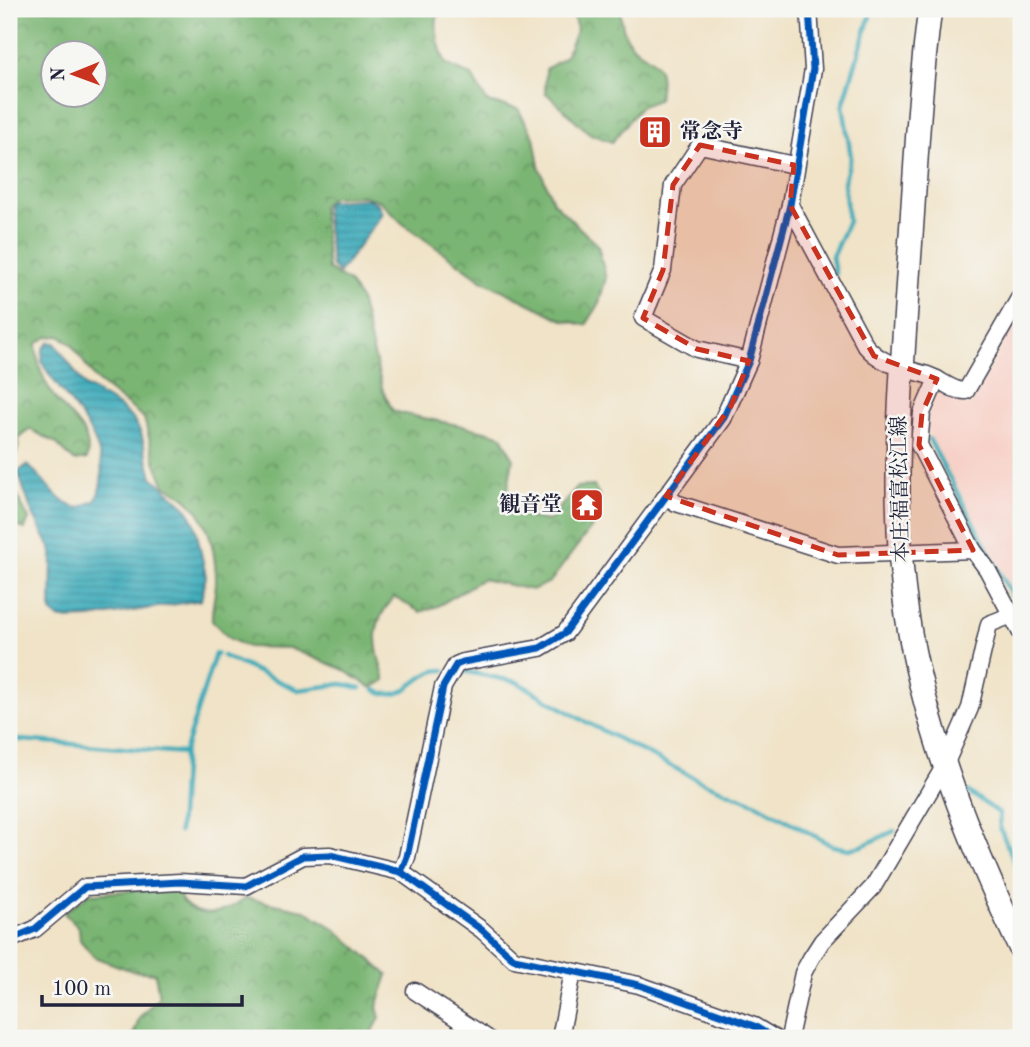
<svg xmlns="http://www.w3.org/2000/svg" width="1030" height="1047" viewBox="0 0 1030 1047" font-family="'Old Standard TT','Noto Serif JP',serif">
<defs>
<pattern id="forest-crowns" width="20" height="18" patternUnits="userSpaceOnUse" patternTransform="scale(1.75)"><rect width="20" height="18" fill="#7ab573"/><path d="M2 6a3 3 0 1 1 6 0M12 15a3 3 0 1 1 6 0" fill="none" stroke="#649360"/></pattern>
<pattern id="water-rules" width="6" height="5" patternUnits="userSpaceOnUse" patternTransform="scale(1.75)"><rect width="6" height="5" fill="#3baab9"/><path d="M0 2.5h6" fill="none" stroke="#318a98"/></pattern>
</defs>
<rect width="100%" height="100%" fill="#f6f6f2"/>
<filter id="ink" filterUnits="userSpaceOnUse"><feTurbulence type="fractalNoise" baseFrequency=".0143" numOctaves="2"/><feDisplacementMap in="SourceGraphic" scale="14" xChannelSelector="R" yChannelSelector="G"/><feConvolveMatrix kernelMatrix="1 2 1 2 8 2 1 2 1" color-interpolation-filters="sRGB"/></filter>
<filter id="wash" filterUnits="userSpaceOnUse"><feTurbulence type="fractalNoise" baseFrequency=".00686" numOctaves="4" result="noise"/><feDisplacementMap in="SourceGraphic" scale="28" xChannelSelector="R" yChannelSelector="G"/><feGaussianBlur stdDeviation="1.57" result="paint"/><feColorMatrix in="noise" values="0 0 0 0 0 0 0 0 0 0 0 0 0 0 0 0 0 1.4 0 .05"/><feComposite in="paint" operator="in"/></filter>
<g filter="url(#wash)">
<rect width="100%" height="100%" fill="#f0e3c7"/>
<path fill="#f7d1c8" d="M 1021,309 L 1021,605 L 924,424 L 937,389 L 970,406 Z"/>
<g fill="url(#forest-crowns)" stroke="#4e6c57" stroke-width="2" fill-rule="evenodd">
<path d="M 9,9 L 440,9 C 432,26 439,47 446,64 L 472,76 L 487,102 L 518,109 L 534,137 L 539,166 L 553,202 L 598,246 L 606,278 L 598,306 L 586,325 L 563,320 L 483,281 L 402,223 L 380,201 L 364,196 L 332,197 L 322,206 L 328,269 L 349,282 L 360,299 L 383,391 L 393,411 C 429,421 466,424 502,436 L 513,458 L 508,488 L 512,507 L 527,517 L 549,521 L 577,487 L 594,486 L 600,496 L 600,516 L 550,582 L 532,590 L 482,579 L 438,606 L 420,612 L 394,597 C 368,627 375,645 385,680 L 372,688 L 342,669 L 289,648 L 248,647 L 230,639 L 212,621 C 211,606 217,591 216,577 C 214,538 205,503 165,486 L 155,461 L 144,418 L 97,381 L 71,344 L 59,336 L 47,337 L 36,344 C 37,362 43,380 53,395 C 68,418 93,428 87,459 L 74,461 L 56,443 L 30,429 L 19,439 C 19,451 13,463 13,474 C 13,490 21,505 29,519 L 25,529 L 9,524 ZM 52,52 L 94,52 L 94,94 L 52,94 Z"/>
<path d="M 571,9 L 620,9 C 621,17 622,28 626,36 C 639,63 670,51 658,100 L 641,106 L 612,142 L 590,134 L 545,92 L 546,69 L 565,57 L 577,29 Z"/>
<path d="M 175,887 L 181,891 L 181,900 C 201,923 224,912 246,898 L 304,910 L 334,928 L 388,975 L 377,1007 L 380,1018 L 369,1038 L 132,1038 L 140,1017 L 159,997 L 155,973 L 132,971 L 94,957 L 80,940 L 79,928 L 64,913 L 89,894 Z"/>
</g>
<g fill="url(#water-rules)" stroke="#2e667a" stroke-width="2">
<path d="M 368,199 L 378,204 L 382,214 L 339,273 L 332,267 L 325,206 L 330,201 Z"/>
<path d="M 49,342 L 55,343 L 85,386 L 117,405 L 133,419 L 141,433 L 152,477 L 187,508 L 195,524 L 206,576 L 201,600 L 89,618 L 60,619 L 51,612 L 52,552 L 31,510 L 18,472 L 27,465 C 46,478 56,505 79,508 L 96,500 C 119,444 67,405 42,363 L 43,349 Z"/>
</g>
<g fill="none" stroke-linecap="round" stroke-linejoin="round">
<g stroke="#3baab9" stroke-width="4.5">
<path d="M 835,274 L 832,257 L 848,221 L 844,182 L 851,157 L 843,105 L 872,9"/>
<path d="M 929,439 L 1021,613"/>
<path d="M 223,656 L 298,690 L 342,684 L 361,688"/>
<path d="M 463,671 L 517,682 L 584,721 L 700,781 L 757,804 L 833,846 L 849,849 L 862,846 L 894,831"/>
<path d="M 375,690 C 409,706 413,670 444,670"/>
<path d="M 9,739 L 184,753 L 215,654 L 217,654"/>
<path d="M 967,791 L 999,813 L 1000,828 L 1021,878"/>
<path d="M 179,832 L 184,753"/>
</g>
</g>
</g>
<g filter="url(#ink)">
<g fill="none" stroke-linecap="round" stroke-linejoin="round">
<g stroke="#413f50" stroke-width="19">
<g id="street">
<path d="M 790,205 L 865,345 C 882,366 906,368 930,376 C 942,380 953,392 966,391 L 1021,295"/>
<path d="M 749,361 L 697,349 L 643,318 L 663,270 L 673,185 L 700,145 L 794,165"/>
<path d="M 937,379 L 922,413 L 919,445 L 973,550"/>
<path d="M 666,496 L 676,503 L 838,555 L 973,550 L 987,569 L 1021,633"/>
<path d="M 401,872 L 407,857 L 443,687 L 456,665 L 463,662 L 540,648 L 565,633 L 723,419 L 749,361 L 790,205 L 813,69 L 809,9"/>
<path d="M 9,940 L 35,929 L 85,887 L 180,882 L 246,886 L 303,856 L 330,855 L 401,872 L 482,930 L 514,959 L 639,985 L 754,1026 L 774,1038"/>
<path d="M 415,991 L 487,1038"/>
<path d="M 560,1038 L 573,972"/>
<path d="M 789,1038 L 803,973 L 811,958 L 822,941 L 873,887 L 945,765 L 970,708 L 989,624 L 1012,615"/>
</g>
</g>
<g stroke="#413f50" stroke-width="26">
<path id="secondary" d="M 930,9 C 918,98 915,188 908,277 C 901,389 890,504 907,615 C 925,731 971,844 1021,949"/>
</g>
<use href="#street" stroke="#fff" stroke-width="16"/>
<use href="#secondary" stroke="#fff" stroke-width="23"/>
<g stroke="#f6f6f2" stroke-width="11">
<g id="cycleway">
<path d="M 401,872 L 407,857 L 443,687 L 456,665 L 463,662 L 540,648 L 565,633 L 723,419 L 749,361 L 790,205 L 813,69 L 809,9"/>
<path d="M 9,940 L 35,929 L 85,887 L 180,882 L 246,886 L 303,856 L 330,855 L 401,872 L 482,930 L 514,959 L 639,985 L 754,1026 L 774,1038"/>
</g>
</g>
<use href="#cycleway" stroke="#0057b8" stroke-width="7"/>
</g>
</g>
<path fill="#c8321e" fill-opacity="0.2" stroke="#c8321e" stroke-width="5" stroke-dasharray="14 9" stroke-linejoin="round" d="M 700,145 L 794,165 L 790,205 L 874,356 L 937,379 L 922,413 L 919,445 L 973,550 L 838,555 L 666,496 L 731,406 L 749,361 L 697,349 L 643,318 L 663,270 L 673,185 Z"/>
<defs>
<g id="building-square" transform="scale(1.75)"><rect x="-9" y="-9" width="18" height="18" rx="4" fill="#c8321e" stroke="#f6f6f2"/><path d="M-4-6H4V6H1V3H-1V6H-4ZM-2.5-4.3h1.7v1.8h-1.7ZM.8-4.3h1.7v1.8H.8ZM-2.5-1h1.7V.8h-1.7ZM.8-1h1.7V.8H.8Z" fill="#fff"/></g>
<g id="temple-square" transform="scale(1.75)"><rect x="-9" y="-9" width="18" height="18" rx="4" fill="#c8321e" stroke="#f6f6f2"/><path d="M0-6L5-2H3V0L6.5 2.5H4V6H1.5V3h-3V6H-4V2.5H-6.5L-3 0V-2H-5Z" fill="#fff"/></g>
</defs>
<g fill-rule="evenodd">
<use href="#building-square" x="655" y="132"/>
<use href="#temple-square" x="587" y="505"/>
</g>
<g text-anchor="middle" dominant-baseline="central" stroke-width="5" stroke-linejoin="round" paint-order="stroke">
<g font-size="21" font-weight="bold" fill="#22223b" stroke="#f6f6f2" text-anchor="start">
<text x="680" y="132">常念寺</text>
<text x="562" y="505" text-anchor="end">観音堂</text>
</g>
<g font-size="21" fill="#22223b" stroke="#f6f6f2">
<text transform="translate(901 489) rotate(-91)">本庄福富松江線</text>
</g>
</g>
<rect width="1030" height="1047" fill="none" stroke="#f6f6f2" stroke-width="35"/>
<g transform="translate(74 74) rotate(269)"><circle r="33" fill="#f6f6f2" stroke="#a1a1a9" stroke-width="2"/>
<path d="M0-5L12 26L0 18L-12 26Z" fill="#c8321e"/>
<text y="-10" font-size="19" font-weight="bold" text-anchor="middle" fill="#22223b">N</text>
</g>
<path d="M42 995v10h200v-10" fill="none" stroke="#22223b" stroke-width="3.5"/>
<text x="52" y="995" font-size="21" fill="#22223b" stroke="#f6f6f2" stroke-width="5" paint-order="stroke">100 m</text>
</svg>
